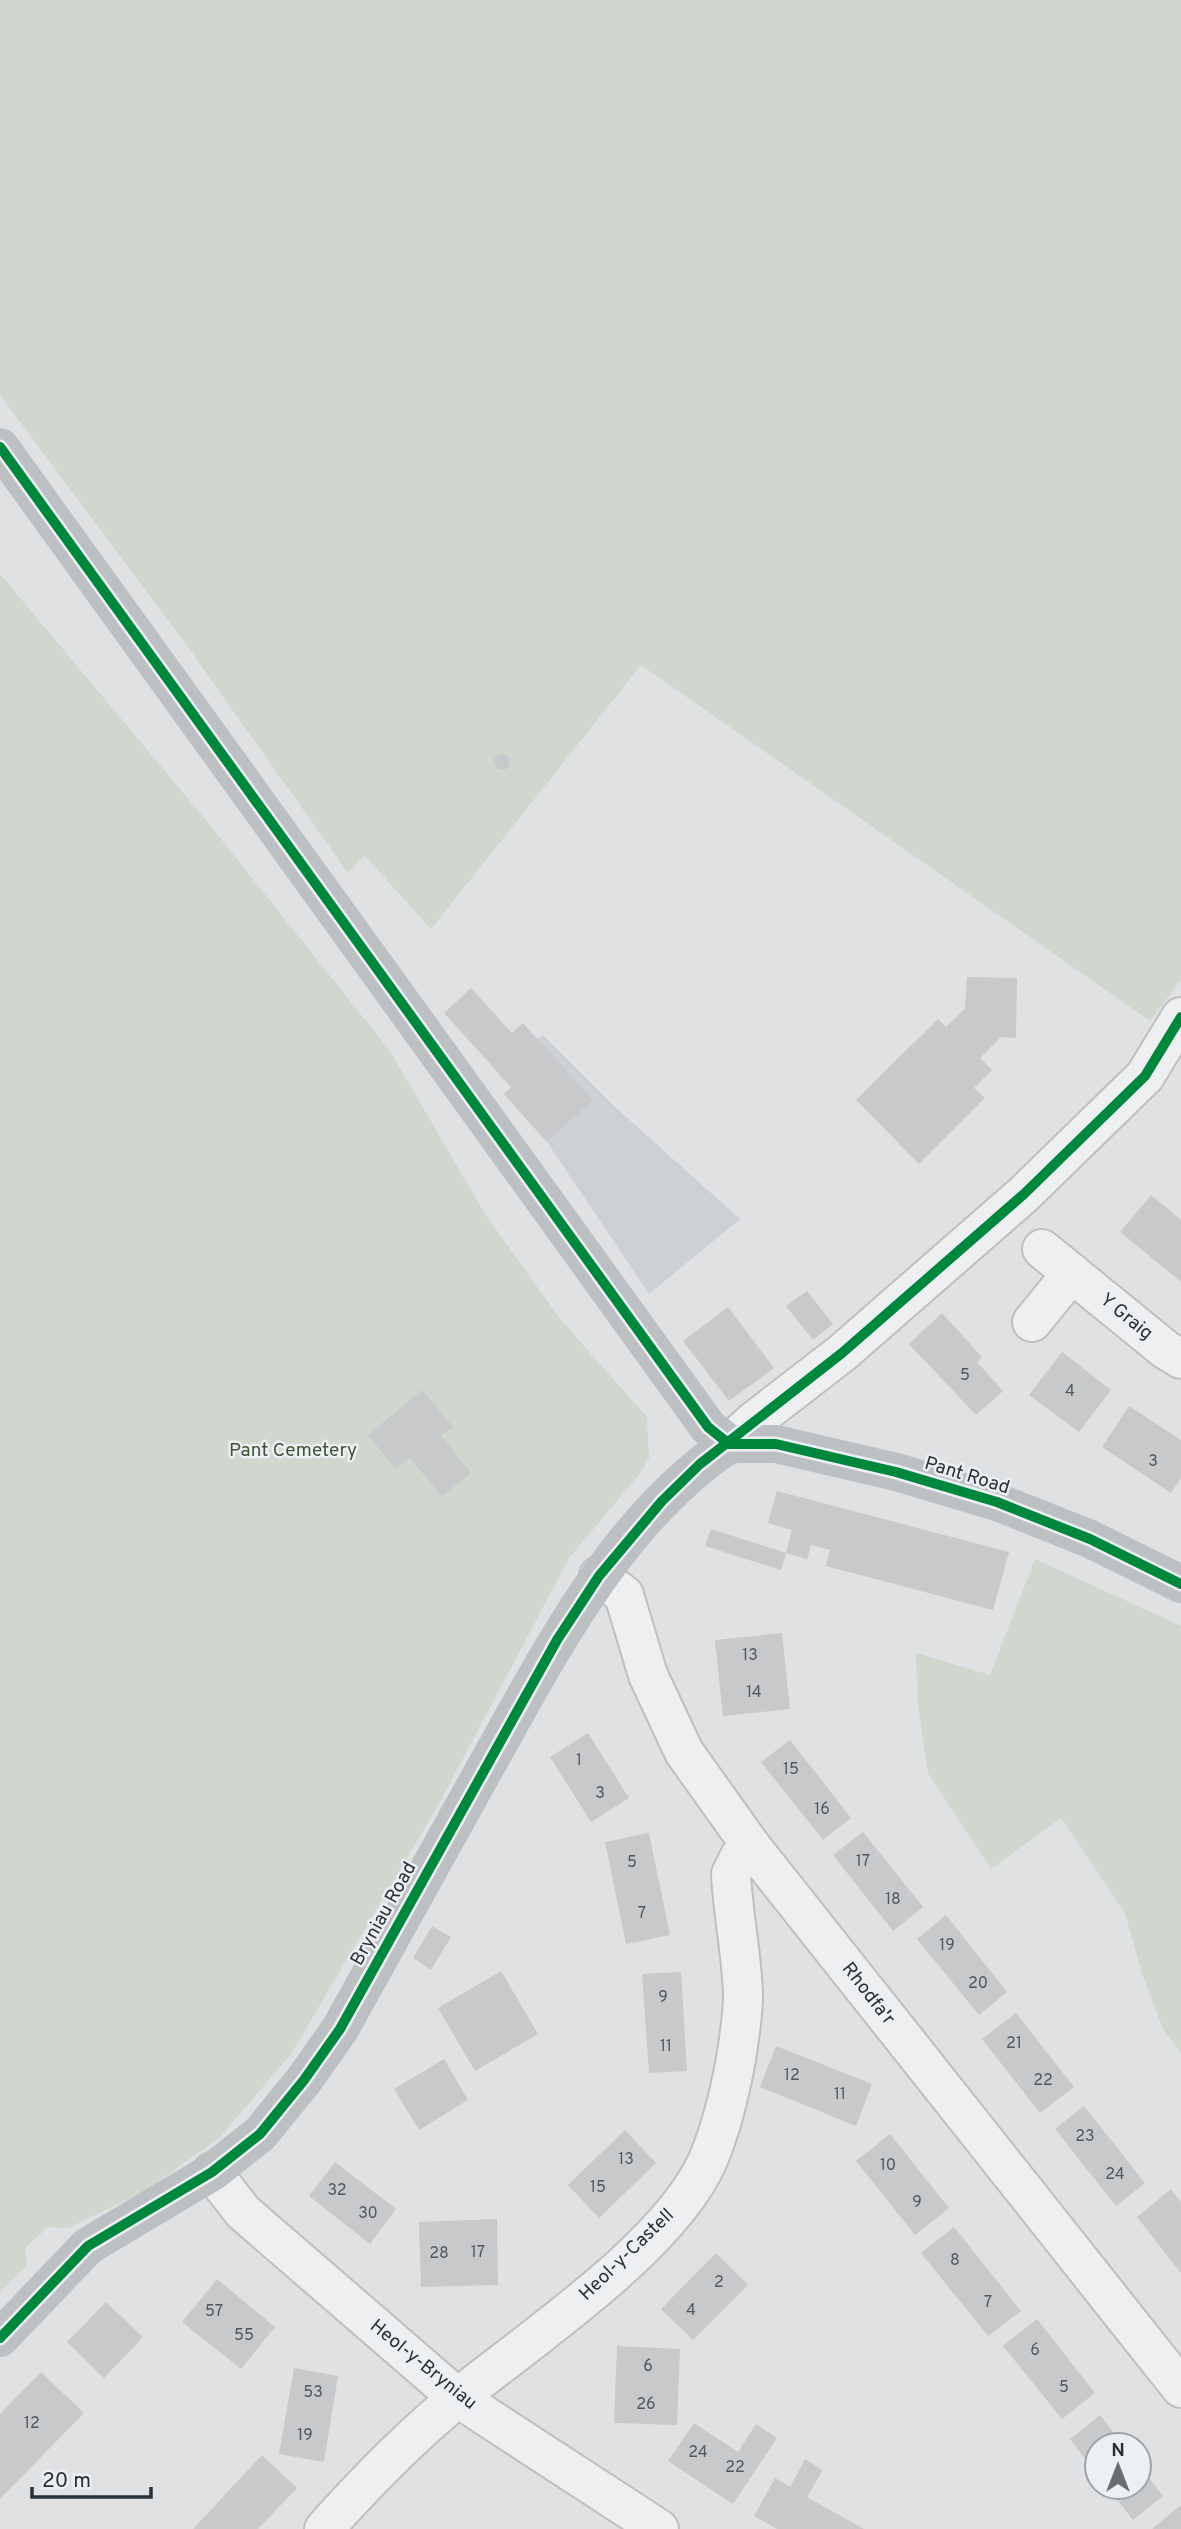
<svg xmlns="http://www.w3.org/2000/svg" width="1181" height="2529" viewBox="0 0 1181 2529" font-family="Overpass,sans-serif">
<rect width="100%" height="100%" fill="#dfe1e3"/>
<path fill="#cdd1d5" d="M 543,1035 L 614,1106 L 740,1219 L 649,1294 L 547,1142 L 504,1094 L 511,1087 L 498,1074 Z"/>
<g fill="#d0d7cf">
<path d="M 0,0 L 1181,0 L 1181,980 L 1150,1021 L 641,665 L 431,929 L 365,856 L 348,873 L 190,650 L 0,395 Z"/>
<path d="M 0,574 L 201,814 L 390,1051 L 485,1214 L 561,1320 L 647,1417 L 649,1459 L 638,1476 L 569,1558 L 440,1802 L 291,2054 L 219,2138 L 145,2191 L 68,2228 L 48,2227 L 25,2248 L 27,2266 L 0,2292 Z"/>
<path d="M 1035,1559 L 1181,1626 L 1181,2053 L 1163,2029 L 1142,1974 L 1125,1913 L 1061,1818 L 991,1869 L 928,1773 L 918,1706 L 916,1653 L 990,1675 Z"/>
</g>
<g fill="#c7c9cb">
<circle cx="502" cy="762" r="8"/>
<path d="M 967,977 L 1017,978 L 1016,1038 L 1001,1037 L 980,1058 L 992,1070 L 974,1088 L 985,1098 L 919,1164 L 856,1100 L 938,1019 L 946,1027 L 965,1008 Z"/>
<path d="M 471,988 L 512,1033 L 523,1023 L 593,1100 L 547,1142 L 504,1094 L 512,1088 L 444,1013 Z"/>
<path d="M 1151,1195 L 1181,1220 L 1181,1282 L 1120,1232 Z"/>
<path d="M 807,1291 L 833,1324 L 813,1340 L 786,1306 Z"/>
<path d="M 728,1307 L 774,1368 L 729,1401 L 683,1341 Z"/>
<path d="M 942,1313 L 982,1357 L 977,1362 L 1003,1391 L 976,1415 L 909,1344 Z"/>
<path d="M 1062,1352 L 1111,1390 L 1079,1432 L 1029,1395 Z"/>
<path d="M 422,1390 L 453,1427 L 441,1436 L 471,1473 L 442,1496 L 410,1458 L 396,1469 L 368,1435 Z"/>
<path d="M 1129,1406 L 1181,1440 L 1181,1478 L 1171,1493 L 1102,1447 Z"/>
<path d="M 777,1491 L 1009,1552 L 993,1610 L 826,1566 L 830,1550 L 811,1545 L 807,1559 L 786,1553 L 792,1530 L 768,1523 Z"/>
<path d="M 711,1529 L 786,1553 L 781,1570 L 705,1546 Z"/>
<path d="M 782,1633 L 790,1709 L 723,1716 L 715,1640 Z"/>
<path d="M 588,1733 L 629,1798 L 591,1822 L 550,1757 Z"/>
<path d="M 790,1740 L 851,1818 L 823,1840 L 761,1762 Z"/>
<path d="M 863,1832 L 923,1907 L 893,1931 L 833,1855 Z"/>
<path d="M 649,1833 L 670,1935 L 626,1944 L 605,1842 Z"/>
<path d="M 946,1915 L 1007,1992 L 979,2015 L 917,1939 Z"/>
<path d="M 432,1926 L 451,1937 L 431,1970 L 413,1958 Z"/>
<path d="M 501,1971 L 538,2034 L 475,2071 L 438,2008 Z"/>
<path d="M 681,1972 L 687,2071 L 649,2073 L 642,1974 Z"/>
<path d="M 1016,2013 L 1074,2087 L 1040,2113 L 982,2039 Z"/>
<path d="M 776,2046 L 872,2084 L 856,2126 L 760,2087 Z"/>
<path d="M 444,2059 L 468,2100 L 419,2130 L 394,2089 Z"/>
<path d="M 1084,2106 L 1145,2183 L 1116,2206 L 1055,2129 Z"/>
<path d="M 625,2130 L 656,2163 L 599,2218 L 568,2185 Z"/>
<path d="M 890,2134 L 949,2208 L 915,2235 L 856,2161 Z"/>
<path d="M 335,2162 L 396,2209 L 370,2244 L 309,2196 Z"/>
<path d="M 1171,2189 L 1181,2202 L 1181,2273 L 1137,2217 Z"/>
<path d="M 497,2219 L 498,2285 L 421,2287 L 419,2222 Z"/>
<path d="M 954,2227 L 1021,2311 L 988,2336 L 921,2253 Z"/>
<path d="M 716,2253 L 748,2285 L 693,2340 L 661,2309 Z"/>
<path d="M 217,2279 L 275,2327 L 241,2369 L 182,2322 Z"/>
<path d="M 106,2302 L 143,2337 L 104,2378 L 67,2342 Z"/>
<path d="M 1037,2319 L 1095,2393 L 1062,2419 L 1003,2346 Z"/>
<path d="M 617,2346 L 680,2349 L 677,2425 L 614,2423 Z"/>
<path d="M 294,2368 L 338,2376 L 324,2462 L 279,2454 Z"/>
<path d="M 41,2372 L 84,2413 L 0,2499 L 0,2414 Z"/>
<path d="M 1100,2415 L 1123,2445 L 1097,2445 L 1097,2474 L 1070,2439 Z"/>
<path d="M 694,2423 L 738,2452 L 756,2424 L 777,2438 L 733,2504 L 668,2461 Z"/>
<path d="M 262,2455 L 297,2488 L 258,2529 L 193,2529 Z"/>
<path d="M 805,2459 L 823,2470 L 807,2497 L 864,2529 L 777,2529 L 754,2516 L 775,2478 L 790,2487 Z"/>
<path d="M 1139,2465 L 1163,2496 L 1133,2520 L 1107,2487 L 1139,2487 Z"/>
<path d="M 1181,2505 L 1181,2529 L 1152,2529 Z"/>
</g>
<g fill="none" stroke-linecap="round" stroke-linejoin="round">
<g stroke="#bdbfc1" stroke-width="42">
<g id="street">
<path d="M 1042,1249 L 1166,1350 L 1181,1359"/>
<path d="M 1032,1322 L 1072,1273"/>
<path d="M 729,1444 L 754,1421 L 842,1353 L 1024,1194 L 1145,1076 L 1181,1017"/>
<path d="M 599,1576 L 624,1595 L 648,1675 L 684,1752 L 751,1846 L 1181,2388"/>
<path d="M 212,2172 L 243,2212 L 458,2398 L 659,2529"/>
<path d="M 324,2529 C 366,2482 411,2436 460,2396 C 533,2337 670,2246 708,2160 C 721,2129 730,2092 736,2059 C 739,2039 743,2016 743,1995 C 742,1955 733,1915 731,1874 L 740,1856 L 751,1846"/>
</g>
</g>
<use href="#street" stroke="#eeeff0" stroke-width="38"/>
<g stroke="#bdc0c3" stroke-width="38">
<path d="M 0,447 L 708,1427 L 729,1444"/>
<path d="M 729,1444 L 776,1444 L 896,1472 L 997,1502 L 1090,1539 L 1181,1584"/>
<path d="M 0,2338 L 88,2246 L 212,2172 L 260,2134 L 304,2080 L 340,2029 C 389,1942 437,1855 485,1768 C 551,1651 615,1522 729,1444"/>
</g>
<g stroke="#eceff3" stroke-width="15">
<g id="cycleway">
<path d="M 0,447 L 708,1427 L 729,1444"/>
<path d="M 729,1444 L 776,1444 L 896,1472 L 997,1502 L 1090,1539 L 1181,1584"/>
<path d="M 0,2338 L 88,2246 L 212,2172 L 260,2134 L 304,2080 L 340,2029 L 557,1640 L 599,1576 L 662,1501 L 700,1464 L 842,1353 L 1024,1194 L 1145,1076 L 1181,1017"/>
</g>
</g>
<use href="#cycleway" stroke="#00873e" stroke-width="10"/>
</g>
<g text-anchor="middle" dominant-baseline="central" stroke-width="5" stroke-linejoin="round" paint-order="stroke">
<g font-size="16" fill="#50575e">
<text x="965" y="1376">5</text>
<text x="1070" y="1392">4</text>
<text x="1153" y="1462">3</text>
<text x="750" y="1656">13</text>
<text x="754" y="1693">14</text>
<text x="579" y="1761">1</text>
<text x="791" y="1770">15</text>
<text x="600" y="1794">3</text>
<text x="822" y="1810">16</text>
<text x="863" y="1862">17</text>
<text x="632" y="1863">5</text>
<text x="893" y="1900">18</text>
<text x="642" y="1914">7</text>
<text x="947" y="1946">19</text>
<text x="978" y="1984">20</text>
<text x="663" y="1998">9</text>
<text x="1014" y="2044">21</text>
<text x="666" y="2047">11</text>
<text x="792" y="2076">12</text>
<text x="1043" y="2081">22</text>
<text x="840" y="2095">11</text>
<text x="1085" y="2137">23</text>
<text x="626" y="2160">13</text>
<text x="888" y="2166">10</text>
<text x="1115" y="2175">24</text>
<text x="598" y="2188">15</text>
<text x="337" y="2191">32</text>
<text x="917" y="2203">9</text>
<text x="368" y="2214">30</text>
<text x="478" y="2253">17</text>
<text x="439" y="2254">28</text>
<text x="955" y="2261">8</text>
<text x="719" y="2283">2</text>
<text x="988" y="2303">7</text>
<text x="691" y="2311">4</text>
<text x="214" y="2312">57</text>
<text x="244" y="2336">55</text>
<text x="1035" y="2351">6</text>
<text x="648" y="2367">6</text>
<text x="1064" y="2388">5</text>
<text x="313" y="2393">53</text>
<text x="646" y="2405">26</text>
<text x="32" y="2424">12</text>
<text x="305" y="2436">19</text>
<text x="698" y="2453">24</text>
<text x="735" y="2468">22</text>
</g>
<g font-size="19" fill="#283039" stroke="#eceff3">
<text transform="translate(1126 1317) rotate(39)">Y Graig</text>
<text transform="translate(967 1476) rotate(17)">Pant Road</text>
<text transform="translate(384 1914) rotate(-61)">Bryniau Road</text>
<text transform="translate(868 1994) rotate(52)">Rhodfa'r</text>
<text transform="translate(627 2255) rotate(-44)">Heol-y-Castell</text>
<text transform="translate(423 2365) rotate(39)">Heol-y-Bryniau</text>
</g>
<g font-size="19" fill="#3f5437" stroke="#eceff3">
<text x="293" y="1451">Pant Cemetery</text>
</g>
</g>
<g transform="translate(1118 2466)"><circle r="33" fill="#eceff3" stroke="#9ea3a9" stroke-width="2"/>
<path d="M0-5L12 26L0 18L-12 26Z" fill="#686e74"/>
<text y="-10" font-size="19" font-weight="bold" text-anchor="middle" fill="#283039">N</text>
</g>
<path d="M32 2487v10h119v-10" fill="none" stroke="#283039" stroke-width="3.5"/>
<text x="42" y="2487" font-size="21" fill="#283039" stroke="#eceff3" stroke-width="5" paint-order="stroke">20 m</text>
</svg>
